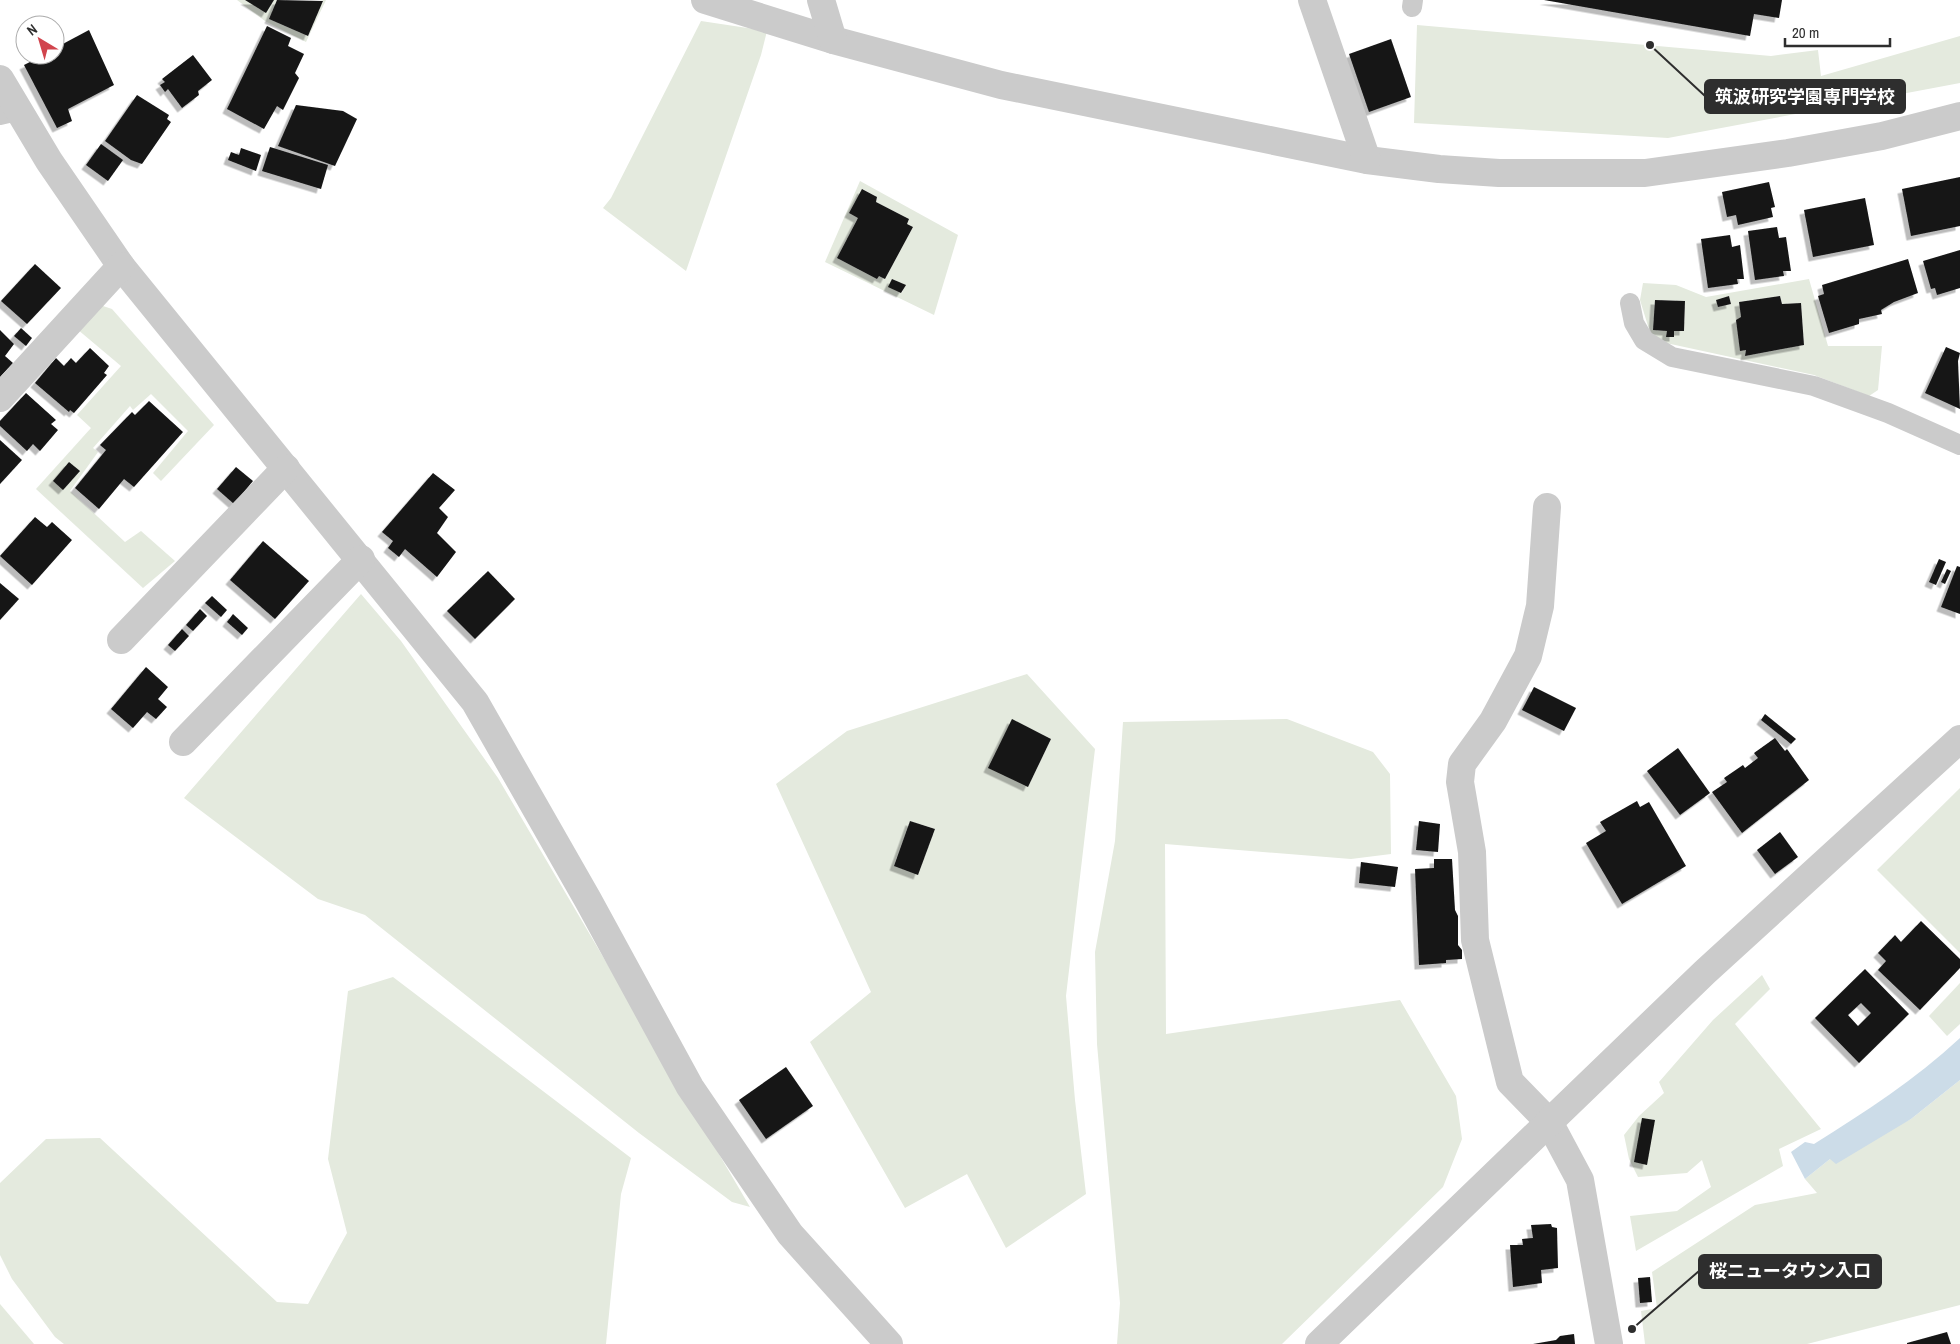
<svg xmlns="http://www.w3.org/2000/svg" width="1960" height="1344" viewBox="0 0 1960 1344" font-family="'Archivo Narrow','Noto Sans JP',sans-serif">
<defs>
<filter id="shadow"><feDropShadow dx="-4.5" dy="4.5" stdDeviation="0" flood-color="#0004"/></filter>
</defs>
<rect width="100%" height="100%" fill="#fff"/>
<g fill="#e4eade" fill-rule="evenodd">
<path d="M 237,0 L 277,0 L 269,19 L 308,36 L 323,1 L 321,0 L 326,0 L 306,42 L 265,21 Z"/>
<path d="M 701,21 L 767,31 L 761,55 L 686,271 L 603,208 L 611,198 Z"/>
<path d="M 1417,25 L 1771,56 L 1818,50 L 1821,76 L 1960,36 L 1960,83 L 1668,138 L 1414,123 Z"/>
<path d="M 860,181 L 958,235 L 934,315 L 825,262 ZM 863,189 L 877,197 L 876,202 L 909,219 L 907,224 L 913,227 L 885,279 L 879,276 L 877,279 L 837,258 L 858,218 L 849,213 ZM 892,279 L 905,285 L 902,293 L 889,287 Z"/>
<path d="M 1809,279 L 1828,346 L 1882,346 L 1878,390 L 1869,396 L 1814,375 L 1666,343 L 1653,335 L 1648,326 L 1640,300 L 1643,283 L 1676,285 L 1706,297 ZM 1729,296 L 1731,304 L 1718,307 L 1717,300 ZM 1780,296 L 1782,304 L 1801,303 L 1804,345 L 1745,356 L 1746,350 L 1740,351 L 1736,320 L 1741,317 L 1739,302 ZM 1655,300 L 1685,301 L 1684,331 L 1674,331 L 1673,337 L 1666,337 L 1667,331 L 1653,330 Z"/>
<path d="M 100,305 L 112,309 L 214,425 L 161,481 L 153,473 L 188,431 L 151,394 L 133,410 L 130,406 L 93,448 L 98,452 L 70,491 L 125,542 L 141,531 L 175,561 L 143,588 L 36,489 L 91,428 L 77,415 L 121,366 L 77,329 Z"/>
<path d="M 361,594 L 401,641 L 498,778 L 750,1207 L 732,1202 L 639,1133 L 365,915 L 318,899 L 184,798 Z"/>
<path d="M 1027,674 L 1095,749 L 1066,996 L 1075,1100 L 1086,1194 L 1006,1248 L 967,1174 L 905,1208 L 810,1042 L 871,992 L 776,784 L 847,731 ZM 1012,720 L 1051,739 L 1028,787 ZM 910,821 L 935,829 L 918,874 L 894,865 Z"/>
<path d="M 1287,719 L 1373,752 L 1390,774 L 1391,854 L 1351,859 L 1165,844 L 1166,1034 L 1400,1000 L 1456,1096 L 1462,1139 L 1443,1187 L 1282,1344 L 1117,1344 L 1120,1303 L 1097,1044 L 1095,952 L 1115,841 L 1123,722 Z"/>
<path d="M 1960,788 L 1960,953 L 1877,870 Z"/>
<path d="M 1762,975 L 1770,989 L 1735,1024 L 1821,1129 L 1779,1149 L 1783,1166 L 1636,1251 L 1630,1216 L 1677,1211 L 1711,1187 L 1702,1160 L 1687,1173 L 1638,1177 L 1629,1159 L 1624,1135 L 1639,1116 L 1664,1093 L 1659,1082 L 1713,1020 Z"/>
<path d="M 393,977 L 631,1158 L 621,1194 L 606,1344 L 64,1344 L 55,1337 L 12,1279 L 0,1255 L 0,1183 L 46,1139 L 100,1138 L 277,1302 L 308,1304 L 347,1233 L 328,1159 L 348,991 Z"/>
<path d="M 1960,983 L 1960,1024 L 1947,1036 L 1929,1016 Z"/>
<path d="M 1960,1080 L 1960,1305 L 1807,1344 L 1645,1344 L 1641,1311 L 1657,1308 L 1652,1272 L 1755,1205 L 1817,1193 L 1805,1179 L 1830,1159 L 1911,1119 Z"/>
<path d="M 0,1304 L 34,1344 L 0,1344 Z"/>
</g>
<path fill="#ccdce8" d="M 1960,1038 L 1960,1080 L 1911,1119 L 1836,1164 L 1830,1159 L 1805,1179 L 1791,1152 L 1805,1142 L 1814,1144 C 1865,1112 1915,1080 1960,1038 Z"/>
<g fill="#151515" fill-rule="evenodd" filter="url(#shadow)">
<path d="M 245,0 L 274,0 L 266,13 Z"/>
<path d="M 277,0 L 323,1 L 308,36 L 269,19 Z"/>
<path d="M 1544,0 L 1782,0 L 1779,18 L 1754,14 L 1750,36 Z"/>
<path d="M 267,26 L 291,38 L 288,46 L 304,54 L 295,73 L 299,78 L 283,110 L 277,106 L 264,129 L 227,109 Z"/>
<path d="M 89,30 L 114,85 L 68,109 L 72,121 L 57,128 L 24,65 L 40,57 L 39,55 L 55,55 L 55,37 L 59,46 Z"/>
<path d="M 1391,39 L 1411,97 L 1369,112 L 1349,54 Z"/>
<path d="M 193,55 L 212,80 L 198,91 L 199,95 L 182,108 L 168,89 L 165,92 L 160,85 L 165,82 L 162,79 Z"/>
<path d="M 137,95 L 169,115 L 167,119 L 171,122 L 142,164 L 131,160 L 105,141 Z"/>
<path d="M 296,105 L 343,111 L 357,119 L 335,166 L 278,146 Z"/>
<path d="M 101,144 L 123,160 L 108,181 L 86,165 Z"/>
<path d="M 270,147 L 328,165 L 321,189 L 262,171 Z"/>
<path d="M 241,148 L 261,155 L 256,171 L 228,160 L 231,152 L 239,155 Z"/>
<path d="M 1960,177 L 1960,226 L 1911,236 L 1902,189 Z"/>
<path d="M 1769,182 L 1775,207 L 1771,208 L 1773,217 L 1738,225 L 1736,215 L 1727,217 L 1722,192 Z"/>
<path d="M 862,189 L 877,197 L 876,202 L 909,219 L 907,224 L 913,227 L 885,279 L 879,276 L 877,279 L 837,258 L 858,218 L 849,213 Z"/>
<path d="M 1865,198 L 1874,245 L 1813,257 L 1804,210 Z"/>
<path d="M 1777,227 L 1779,238 L 1786,237 L 1791,271 L 1783,271 L 1784,276 L 1755,280 L 1748,231 Z"/>
<path d="M 1730,235 L 1732,247 L 1740,245 L 1744,279 L 1737,279 L 1738,284 L 1708,288 L 1701,239 Z"/>
<path d="M 1960,250 L 1960,288 L 1937,295 L 1935,288 L 1931,289 L 1923,261 Z"/>
<path d="M 1908,259 L 1918,293 L 1894,302 L 1881,310 L 1882,314 L 1859,319 L 1859,324 L 1829,333 L 1818,296 L 1824,294 L 1822,285 Z"/>
<path d="M 35,264 L 61,288 L 27,324 L 1,301 Z"/>
<path d="M 892,279 L 906,285 L 901,293 L 888,287 Z"/>
<path d="M 1729,296 L 1731,304 L 1718,307 L 1716,300 Z"/>
<path d="M 1780,296 L 1782,304 L 1801,303 L 1804,345 L 1745,356 L 1746,350 L 1740,351 L 1736,320 L 1741,317 L 1739,302 Z"/>
<path d="M 1655,300 L 1685,301 L 1684,331 L 1674,331 L 1674,337 L 1666,337 L 1667,331 L 1653,330 Z"/>
<path d="M 21,328 L 32,338 L 26,346 L 14,336 Z"/>
<path d="M 0,330 L 14,344 L 5,356 L 13,363 L 0,377 Z"/>
<path d="M 1946,347 L 1960,353 L 1958,361 L 1960,409 L 1925,393 Z"/>
<path d="M 90,348 L 109,366 L 104,373 L 107,375 L 74,413 L 70,410 L 69,412 L 35,383 L 56,358 L 64,366 L 71,358 L 76,363 Z"/>
<path d="M 26,393 L 56,420 L 51,424 L 58,430 L 40,451 L 33,444 L 27,451 L 0,426 L 0,421 Z"/>
<path d="M 149,401 L 183,432 L 134,487 L 124,479 L 99,509 L 75,488 L 106,450 L 100,445 L 132,412 L 135,415 Z"/>
<path d="M 0,440 L 22,460 L 0,484 Z"/>
<path d="M 69,462 L 80,471 L 63,490 L 53,481 Z"/>
<path d="M 236,467 L 253,481 L 234,504 L 217,489 Z"/>
<path d="M 433,473 L 455,490 L 439,508 L 448,517 L 437,533 L 456,552 L 437,577 L 405,549 L 399,557 L 388,548 L 393,541 L 382,532 Z"/>
<path d="M 35,517 L 47,527 L 52,522 L 72,540 L 32,585 L 0,556 Z"/>
<path d="M 263,541 L 309,581 L 275,619 L 230,580 Z"/>
<path d="M 1939,559 L 1946,562 L 1936,585 L 1929,582 Z"/>
<path d="M 1957,566 L 1960,567 L 1960,614 L 1941,607 Z"/>
<path d="M 1947,569 L 1951,571 L 1945,584 L 1941,582 Z"/>
<path d="M 488,571 L 515,599 L 475,639 L 447,611 Z"/>
<path d="M 0,583 L 19,599 L 0,620 Z"/>
<path d="M 212,596 L 227,610 L 221,617 L 205,603 Z"/>
<path d="M 200,609 L 207,616 L 193,631 L 186,625 Z"/>
<path d="M 233,614 L 248,628 L 242,635 L 227,622 Z"/>
<path d="M 182,629 L 189,636 L 175,651 L 168,645 Z"/>
<path d="M 146,667 L 168,687 L 158,699 L 167,707 L 156,719 L 147,712 L 133,728 L 111,709 Z"/>
<path d="M 1534,687 L 1576,708 L 1564,731 L 1522,710 Z"/>
<path d="M 1765,714 L 1796,739 L 1791,744 L 1761,720 Z"/>
<path d="M 1012,719 L 1051,739 L 1028,787 L 988,768 Z"/>
<path d="M 1775,738 L 1785,751 L 1787,749 L 1809,780 L 1742,833 L 1712,792 L 1727,782 L 1724,778 L 1743,765 L 1745,768 L 1758,758 L 1754,753 Z"/>
<path d="M 1678,748 L 1710,793 L 1680,815 L 1647,771 Z"/>
<path d="M 1637,801 L 1640,807 L 1649,802 L 1686,866 L 1622,904 L 1586,843 L 1606,831 L 1600,822 Z"/>
<path d="M 910,821 L 935,829 L 918,875 L 894,866 Z"/>
<path d="M 1419,821 L 1440,824 L 1438,852 L 1416,850 Z"/>
<path d="M 1780,832 L 1798,857 L 1775,874 L 1757,850 Z"/>
<path d="M 1434,859 L 1452,859 L 1455,910 L 1458,916 L 1458,945 L 1462,950 L 1462,959 L 1446,960 L 1446,963 L 1419,965 L 1415,869 L 1434,868 Z"/>
<path d="M 1361,862 L 1398,867 L 1395,887 L 1359,883 Z"/>
<path d="M 1921,921 L 1960,959 L 1960,968 L 1920,1010 L 1878,970 L 1886,961 L 1878,953 L 1895,935 L 1901,942 Z"/>
<path d="M 1865,969 L 1909,1014 L 1859,1063 L 1815,1018 ZM 1861,1003 L 1871,1013 L 1858,1026 L 1848,1015 Z"/>
<path d="M 786,1067 L 813,1106 L 766,1139 L 739,1100 Z"/>
<path d="M 1642,1118 L 1655,1120 L 1647,1165 L 1634,1162 Z"/>
<path d="M 1551,1224 L 1552,1227 L 1557,1228 L 1558,1268 L 1541,1270 L 1542,1283 L 1513,1287 L 1510,1245 L 1523,1245 L 1522,1239 L 1533,1238 L 1531,1225 Z"/>
<path d="M 1650,1277 L 1652,1302 L 1640,1303 L 1638,1278 Z"/>
<path d="M 1947,1332 L 1951,1344 L 1907,1344 L 1907,1343 Z"/>
<path d="M 1574,1334 L 1575,1344 L 1533,1344 L 1556,1340 L 1560,1336 Z"/>
</g>
<g fill="none" stroke-linecap="round" stroke-linejoin="round">
<g stroke="#cbcbcb" stroke-width="20">
<path d="M 1412,7 L 1413,0"/>
<path d="M 0,115 L 17,111"/>
<path d="M 1630,303 L 1634,323 L 1644,340 L 1672,357 L 1814,386 L 1888,413 L 1960,445"/>
</g>
<g stroke="#cbcbcb" stroke-width="28">
<path d="M 705,0 L 833,40 L 1001,85 L 1367,160 L 1439,169 L 1499,173 L 1645,173 L 1788,153 L 1882,136 L 1960,116"/>
<path d="M 821,0 L 833,40"/>
<path d="M 1312,0 L 1367,160"/>
<path d="M 0,79 L 49,161 L 121,266 L 475,702 L 588,900 L 690,1087 L 790,1234 L 889,1344"/>
<path d="M 0,398 L 121,266"/>
<path d="M 1547,507 L 1540,606 L 1528,656 L 1493,721 L 1462,764 L 1460,782 L 1472,852 L 1475,940 L 1510,1082 L 1549,1122"/>
<path d="M 121,640 L 286,468"/>
<path d="M 183,742 L 361,559"/>
</g>
<g stroke="#cbcbcb" stroke-width="28">
<path d="M 1549,1122 L 1580,1180 L 1609,1344"/>
<path d="M 1319,1344 L 1705,972 L 1960,739"/>
</g>
</g>
<path fill="none" stroke="#2e2e2e" stroke-width="2" d="M1650 45L1705 96M1632 1329L1699 1271"/>
<g fill="#2e2e2e" stroke="#fff" stroke-width="2">
<circle cx="1650" cy="45" r="5"/>
<circle cx="1632" cy="1329" r="5"/>
</g>
<g fill="#2e2e2e" stroke="#2e2e2e" stroke-width="2">
<rect x="1705" y="80" width="200" height="33" rx="5"/>
<rect x="1699" y="1255" width="182" height="33" rx="5"/>
</g>
<g font-size="18" text-anchor="middle" font-weight="bold" fill="#fff">
<text x="1805" y="103">筑波研究学園専門学校</text>
<text x="1790" y="1277">桜ニュータウン入口</text>
</g>
<g transform="translate(40 40) rotate(322)"><circle r="24" fill="#ffffff" stroke="#ababab"/>
<path d="M0-4L9 19L0 12L-9 19Z" fill="#d1444d"/>
<text y="-8" font-size="14" font-weight="bold" text-anchor="middle" fill="#2e2e2e">N</text>
</g>
<path d="M1785 38v8h105v-8" fill="none" stroke="#2e2e2e" stroke-width="2.5"/>
<text x="1792" y="38" font-size="15" fill="#2e2e2e" stroke="#ffffff" stroke-width="4" paint-order="stroke">20 m</text>
</svg>
